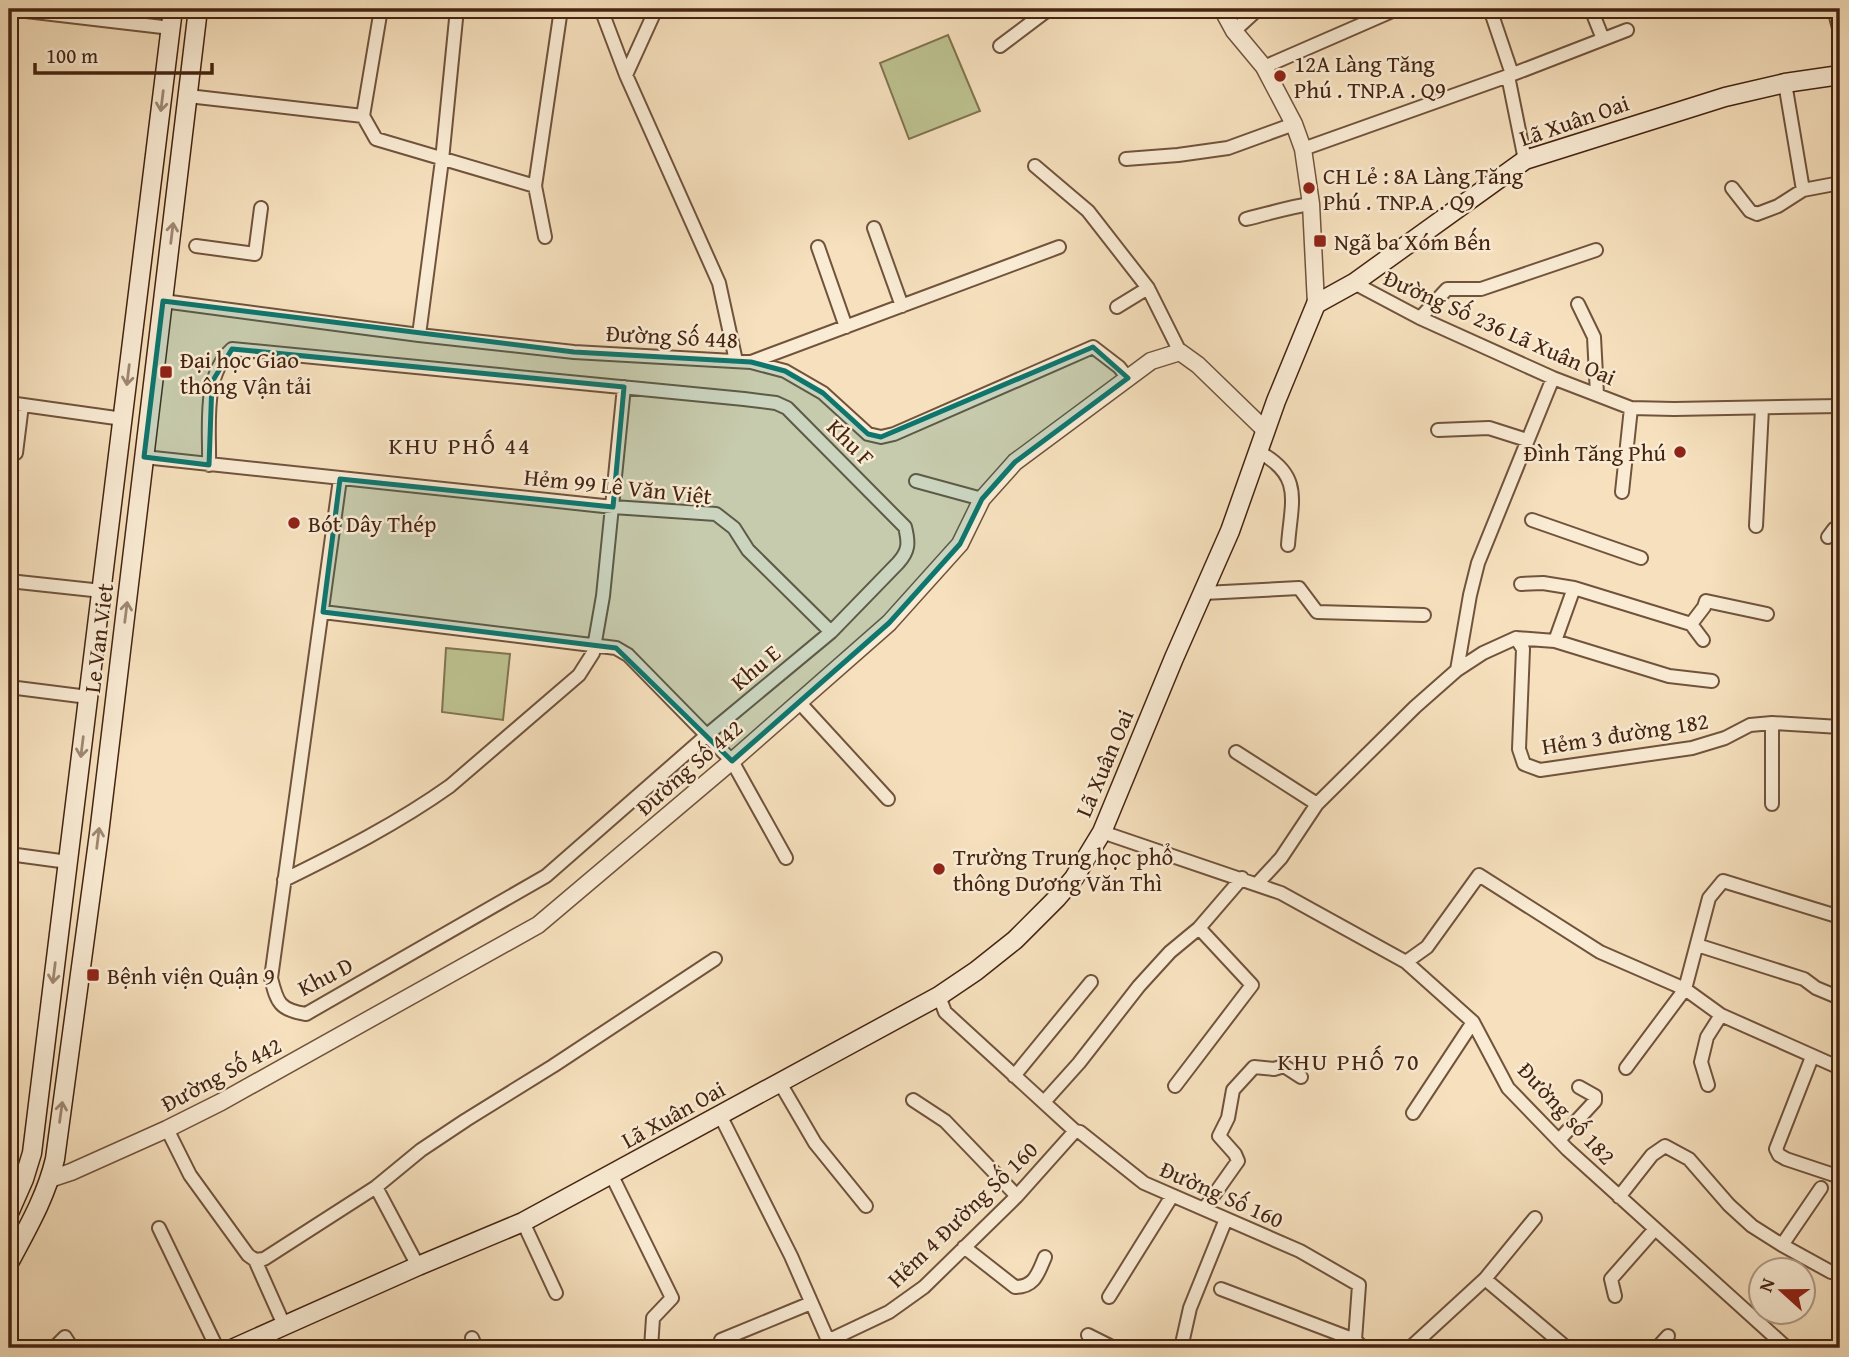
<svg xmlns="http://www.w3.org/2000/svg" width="1849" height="1357" font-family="'Gentium Book Plus',serif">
<rect width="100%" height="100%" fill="#f6e0bd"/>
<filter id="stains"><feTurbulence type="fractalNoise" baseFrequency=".00286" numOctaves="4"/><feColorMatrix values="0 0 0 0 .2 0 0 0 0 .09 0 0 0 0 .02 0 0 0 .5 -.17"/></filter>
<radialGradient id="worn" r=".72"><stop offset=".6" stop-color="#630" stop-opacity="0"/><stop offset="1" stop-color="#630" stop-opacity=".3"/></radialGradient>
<path fill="#bdc290" stroke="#817350" stroke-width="2" d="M948,35L980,111L909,139L880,63Z
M446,648L510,654L503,720L442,712Z"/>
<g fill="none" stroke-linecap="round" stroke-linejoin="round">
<g stroke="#71533c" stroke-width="16">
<path id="minor" d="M9,9L171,28
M381,9L363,116L376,139L535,186
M601,9L626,75L719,283L736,361
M1490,9L1512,74
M1591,9L1603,39
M1834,9L1840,32
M1234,31L1258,9
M1000,46L1049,9
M1264,67L1397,9
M626,75L656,9
M1508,76L1525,160
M1785,83L1803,190L1840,183
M188,96L363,116
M1303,149L1508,76L1627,30
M1126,159L1178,155L1228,148L1294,124
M1035,166L1088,211L1148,288
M1732,188L1750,211L1757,214L1778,206L1803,190
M1246,219C1268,214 1288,207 1311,204
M874,228L902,306
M545,237L535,186L561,9
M196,246L255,254L261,208
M818,247L846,327
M1354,283L1420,318L1553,378L1631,408L1674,409L1840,406
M163,301L419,335L574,352L751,362L785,371L823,393L868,434L881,437L894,434L1093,347L1119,367L1128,378
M1578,304L1594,337L1597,394
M1117,307L1148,288L1180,352
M1420,318L1447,289H1481L1596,250
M419,335L442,160L457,9
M751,362L1059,247
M9,403L123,419
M1438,430L1489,428L1527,440
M1259,452C1304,476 1291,502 1288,545
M16,453L22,405
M144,457L613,507L716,514L734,528L748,550L831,632
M209,465C210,426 202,377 232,349L744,399L776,403L787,408L905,527C909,543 909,551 898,563L831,632L707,735L546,876L306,1014C280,1010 277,1003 271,978L340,479
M916,481L982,499
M1622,492L1631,408
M1532,520L1641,558
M1756,526L1762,408
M1828,537L1834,529L1840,528
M9,581L102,591
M1521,584L1543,583L1574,588
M1204,593L1299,588L1317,612L1424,615
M323,612L616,648L628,655L732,761L786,858
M1691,624L1704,607L1706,601L1767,614
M1516,638L1555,641L1669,676L1712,681
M1555,641L1574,588L1691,624L1703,640
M1457,670L1470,595L1478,563L1553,378
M9,687L88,697
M799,702L888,799
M1236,752L1317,804
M1772,804V723
M1102,832L1281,893L1406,962L1473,1022L1508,1088L1567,1149L1787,1348
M9,854L68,862
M284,880C341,852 398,823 450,786L579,675L593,653L603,596L624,387
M1257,884L1281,858L1317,804L1415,707L1457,670L1483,653L1516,638L1523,649L1519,749L1524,764L1540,770L1692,748L1725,738L1750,725L1772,723L1840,727
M1697,945L1804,979L1816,988L1840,998
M1406,962L1427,947L1479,875L1600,952L1685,989L1709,898L1723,881L1840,917
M939,996L945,1012L1075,1131L1080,1132L1144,1183L1300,1251L1359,1285L1355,1340L1363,1348
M1812,1057L1776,1149L1779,1155L1786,1159L1840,1177
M1626,1068L1685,989L1721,1015L1840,1068
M1014,1076L1091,982
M780,1083L815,1143L866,1206
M1708,1085L1701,1062L1707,1037L1721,1015
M1175,1086L1252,985L1199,928
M913,1100L945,1121L1017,1196
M1044,1102L1079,1063L1139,986L1170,952L1199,928L1242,878
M1413,1113L1473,1022
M720,1115L791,1256L827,1338H834L889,1312L924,1287L1017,1196L1075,1131
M167,1129L190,1175L248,1255L255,1260L284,1325
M1559,1140L1595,1101V1096L1579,1087
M612,1176L672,1298L653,1318L651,1348
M376,1187L418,1266
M1619,1197L1652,1155L1665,1146L1689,1159L1729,1205L1752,1226L1782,1245L1821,1188
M1204,1209L1238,1161L1235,1154L1219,1136L1228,1118L1233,1090L1254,1067L1274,1069L1284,1066L1301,1077
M523,1222L556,1293
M159,1228L217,1348
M1782,1245L1831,1272L1840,1273
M964,1247L1015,1287C1035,1287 1038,1273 1045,1257
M255,1260L264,1259L376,1187L421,1150L466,1120L553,1066L715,959
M1485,1279L1567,1348
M1221,1289L1355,1340
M1615,1296L1611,1279L1655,1229
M1109,1297L1172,1196
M1088,1335L1114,1348
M472,1338L476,1348
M721,1340L811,1303
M54,1348L65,1337L72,1348
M1181,1348L1190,1308L1226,1219
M1410,1348L1485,1279L1535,1218
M1657,1348L1668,1336"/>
</g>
<g stroke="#71533c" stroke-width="19">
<path id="tertiary" d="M1222,9L1234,31L1264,67L1294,124L1303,149L1311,204L1316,304
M9,1177L24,1179
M50,1179L71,1172L167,1129L221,1102L538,925L732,761L889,623L960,544L982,499L1015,462L1151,361L1180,352L1198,365L1266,431"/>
</g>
<g stroke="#452411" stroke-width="21">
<path id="secondary" d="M9,1213L24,1179L32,1153L173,9
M9,1263C27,1229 46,1197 55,1159L99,834L198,9
M234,1348L418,1266L523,1222L939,996L976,971L1015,940L1057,898L1074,878L1102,832L1174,658L1230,531L1276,401L1316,304L1354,283L1525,160L1725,97L1785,83L1840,75"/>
</g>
<use href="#minor" stroke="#f9ebd4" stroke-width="12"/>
<use href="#tertiary" stroke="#f9ebd4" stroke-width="16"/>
<use href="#secondary" stroke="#f9ebd4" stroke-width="18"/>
</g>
<defs><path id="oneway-shaft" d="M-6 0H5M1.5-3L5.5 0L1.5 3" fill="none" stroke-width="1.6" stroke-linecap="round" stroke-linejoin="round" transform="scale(1.75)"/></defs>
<g stroke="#9f8872">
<use href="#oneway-shaft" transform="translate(162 101) rotate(97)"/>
<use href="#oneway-shaft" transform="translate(172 233) rotate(-83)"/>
<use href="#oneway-shaft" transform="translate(128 375) rotate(97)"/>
<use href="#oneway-shaft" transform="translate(126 612) rotate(-83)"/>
<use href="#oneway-shaft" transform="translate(82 747) rotate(97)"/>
<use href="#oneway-shaft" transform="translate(98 838) rotate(-83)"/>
<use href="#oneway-shaft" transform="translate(54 973) rotate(97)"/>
<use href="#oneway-shaft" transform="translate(61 1112) rotate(-82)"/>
</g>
<path fill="#0f766e" fill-opacity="0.2" stroke="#0f766e" stroke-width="5" stroke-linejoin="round" d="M163,301L574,352L751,362L785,371L823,393L868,434L881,437L1093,347L1128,378L1015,462L982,499L960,544L889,623L732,761L616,648L323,612L340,479L613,507L624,387L232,349L212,382L209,465L144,457Z"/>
<g fill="#8f2418" stroke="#f9ebd4" stroke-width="2.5">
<circle cx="1280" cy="76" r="7"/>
<circle cx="1309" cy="188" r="7"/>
<rect x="1313" y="234" width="14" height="14" rx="3.5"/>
<rect x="159" y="365" width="14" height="14" rx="3.5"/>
<circle cx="1680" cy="452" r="7"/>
<circle cx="294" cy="523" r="7"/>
<circle cx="939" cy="869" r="7"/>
<rect x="86" y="968" width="14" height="14" rx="3.5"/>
</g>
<g text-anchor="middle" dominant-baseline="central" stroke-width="5" stroke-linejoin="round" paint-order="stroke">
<g font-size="23" fill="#452411" stroke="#f9ebd4" text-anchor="start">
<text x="1294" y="63">12A Làng Tăng<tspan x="1294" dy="26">Phú . TNP.A . Q9</tspan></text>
<text x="1323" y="175">CH Lẻ : 8A Làng Tăng<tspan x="1323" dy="26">Phú . TNP.A . Q9</tspan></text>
<text x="1334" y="241">Ngã ba Xóm Bến</text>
<text x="180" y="359">Đại học Giao<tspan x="180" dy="26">thông Vận tải</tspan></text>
<text x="1666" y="452" text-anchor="end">Đình Tăng Phú</text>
<text x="308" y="523">Bót Dây Thép</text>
<text x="953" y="856">Trường Trung học phổ<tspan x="953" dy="26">thông Dương Văn Thì</tspan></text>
<text x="107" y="975">Bệnh viện Quận 9</text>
</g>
<g font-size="23" fill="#452411" stroke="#f9ebd4">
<text transform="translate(1574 120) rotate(-19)">Lã Xuân Oai</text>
<text transform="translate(1500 327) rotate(24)">Đường Số 236 Lã Xuân Oai</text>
<text transform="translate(672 336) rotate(3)">Đường Số 448</text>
<text transform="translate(851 442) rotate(45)">Khu F</text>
<text transform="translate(618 486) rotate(6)">Hẻm 99 Lê Văn Việt</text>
<text transform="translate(98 638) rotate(-83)">Le Van Viet</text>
<text transform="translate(755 667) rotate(-40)">Khu E</text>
<text transform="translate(1625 733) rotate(-9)">Hẻm 3 đường 182</text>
<text transform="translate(1104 763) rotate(-67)">Lã Xuân Oai</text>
<text transform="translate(689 767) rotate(-41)">Đường Số 442</text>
<text transform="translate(325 976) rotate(-27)">Khu D</text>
<text transform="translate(221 1074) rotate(-28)">Đường Số 442</text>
<text transform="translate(1567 1113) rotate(47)">Đường số 182</text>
<text transform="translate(673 1114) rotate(-29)">Lã Xuân Oai</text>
<text transform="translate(1222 1194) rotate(24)">Đường Số 160</text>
<text transform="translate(962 1214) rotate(-44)">Hẻm 4 Đường Số 160</text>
</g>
<g font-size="24" letter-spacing="2" fill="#452411" stroke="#f9ebd4">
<text x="460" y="445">KHU PHỐ 44</text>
<text x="1349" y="1061">KHU PHỐ 70</text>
</g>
</g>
<rect width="1849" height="1357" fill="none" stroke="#f6e0bd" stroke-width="35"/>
<rect x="10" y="10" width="1828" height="1336" fill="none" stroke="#452411" stroke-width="3.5"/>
<rect x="18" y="18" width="1814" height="1322" fill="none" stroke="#452411" stroke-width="2"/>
<g transform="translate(1782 1291) rotate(291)"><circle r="33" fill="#f9ebd4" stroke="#b19b86" stroke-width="2"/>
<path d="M0-5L12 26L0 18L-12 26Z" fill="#8f2418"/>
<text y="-10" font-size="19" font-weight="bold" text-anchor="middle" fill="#452411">N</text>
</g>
<path d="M35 63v10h177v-10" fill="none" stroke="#452411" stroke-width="3.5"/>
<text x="46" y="63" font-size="21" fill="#452411" stroke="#f9ebd4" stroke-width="5" paint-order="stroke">100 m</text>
<rect width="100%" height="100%" filter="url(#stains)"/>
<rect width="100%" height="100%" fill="url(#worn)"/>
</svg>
